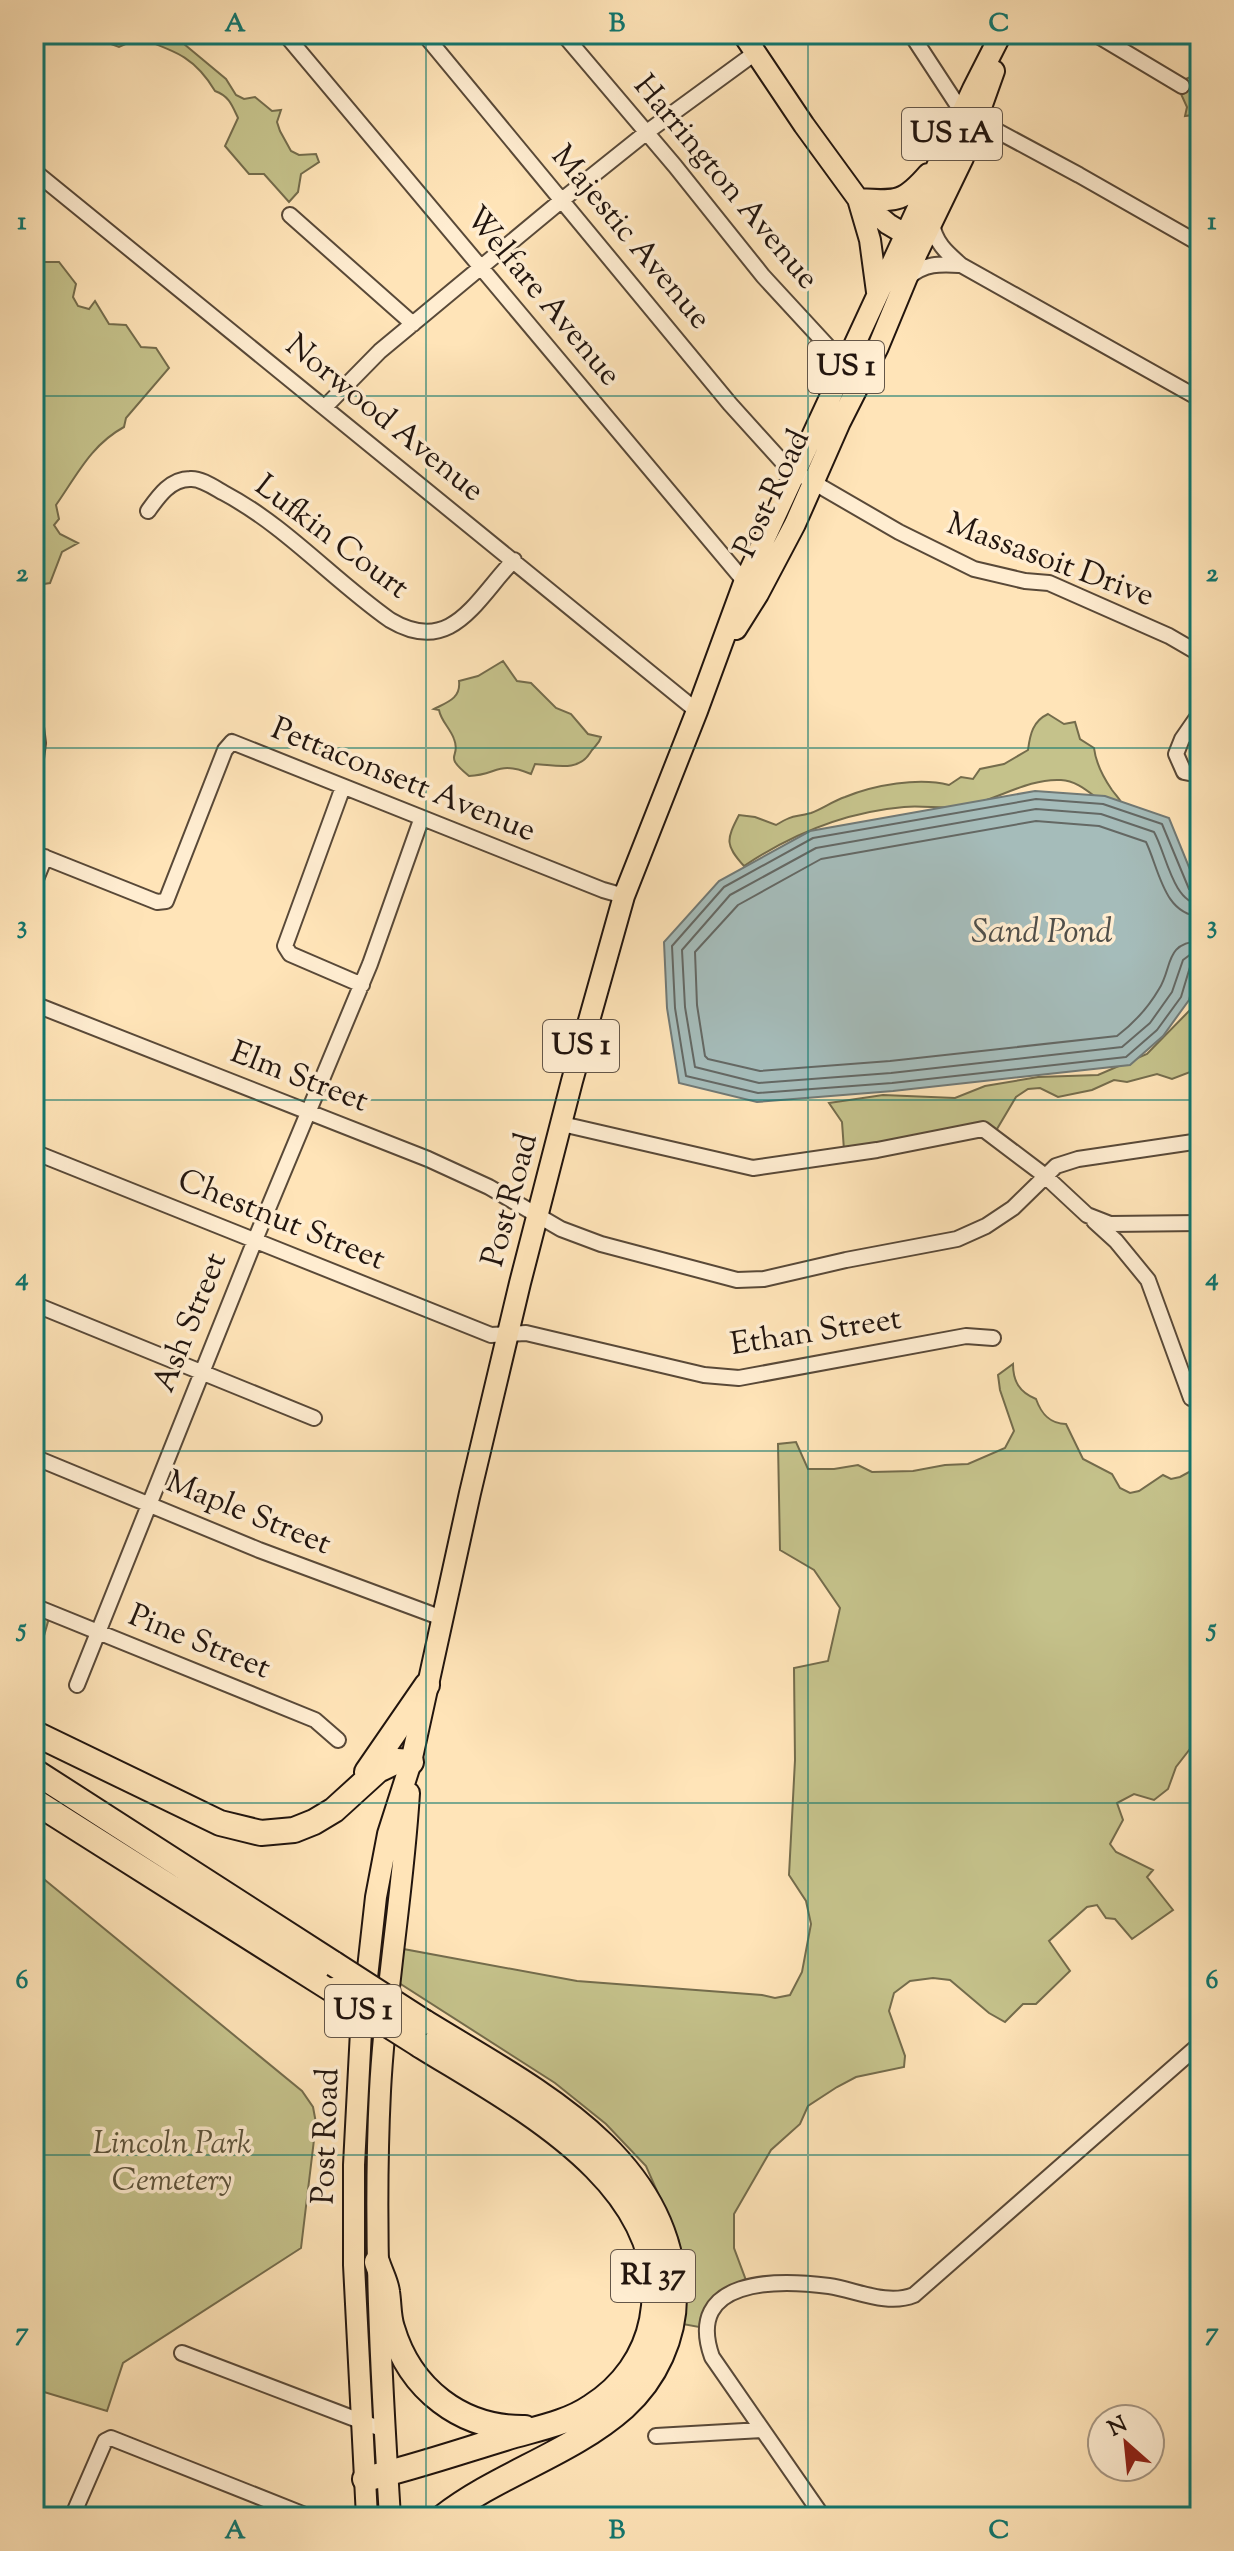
<svg xmlns="http://www.w3.org/2000/svg" width="1234" height="2551" font-family="'Sorts Mill Goudy',serif">
<rect width="100%" height="100%" fill="#ffe4b8"/>
<filter id="stains"><feTurbulence type="fractalNoise" baseFrequency=".0025" numOctaves="4"/><feColorMatrix values="0 0 0 0 .2 0 0 0 0 .09 0 0 0 0 .02 0 0 0 .5 -.17"/></filter>
<radialGradient id="worn" r=".72"><stop offset=".6" stop-color="#630" stop-opacity="0"/><stop offset="1" stop-color="#630" stop-opacity=".3"/></radialGradient>
<path fill="#c5c28b" stroke="#746c4c" stroke-width="2" d="M69,34H172L226,79L236,95L244,99L255,97L272,111L281,110L277,122L280,131L291,151L299,155L316,154L319,162L301,174L298,192L289,202L264,174H249L225,146L238,118C232,105 229,96 215,91C195,57 175,51 139,38L119,47L100,40L75,43Z
M1200,73V114L1185,116L1187,107L1176,83Z
M34,255L43,262H59L76,284L73,297L78,306L89,309L95,301L109,324L126,325L141,347L156,348L169,368L126,418L124,427C91,445 77,475 56,505L59,519L54,525L60,534L78,543L62,552L50,583L37,585L35,607L39,625L34,644Z
M503,661L517,681L531,683L556,708L571,714L588,734L601,737C599,745 594,746 590,753C578,772 556,765 535,764L531,774C497,760 498,775 469,776C441,753 462,759 454,739C450,728 441,721 439,710L434,709C448,702 461,698 459,681L478,676Z
M1048,714L1064,724L1075,722L1080,739L1094,748C1096,764 1103,777 1112,790C1118,798 1123,802 1126,812C1102,810 1086,781 1061,780C1028,778 997,800 966,806C946,810 924,805 904,807C846,812 792,834 744,866C725,845 726,840 739,815L755,817L776,825C794,814 793,818 811,813C822,809 833,801 845,797C874,785 919,777 949,785L961,777L973,779L980,769L1004,764L1028,750C1030,734 1033,721 1048,714Z
M1200,974V1073L1190,1072L1172,1079L1157,1074L1127,1082L1114,1080L1092,1090L1058,1097L1040,1088L1028,1089L1016,1097L994,1134L844,1150L842,1122L829,1103L883,1095L955,1098L985,1086L1038,1077L1098,1075L1147,1054L1191,1009Z
M1013,1364C1013,1381 1019,1392 1036,1399C1041,1413 1049,1424 1066,1424L1083,1459L1112,1474L1120,1488L1130,1493L1139,1491L1163,1475L1171,1479L1180,1477L1200,1466V1736L1176,1767L1168,1789L1154,1800L1134,1794L1117,1803L1123,1820L1110,1844L1116,1852L1153,1870L1147,1877L1173,1910L1132,1939L1115,1919L1106,1918L1097,1905L1087,1907L1049,1941L1070,1971L1036,2004H1023L1005,2022L989,2013L950,1980L933,1978L910,1981L894,1993L889,2011L905,2056L904,2067L856,2077L837,2087L808,2106L800,2124L771,2150L734,2214V2248L750,2291L723,2300L712,2317L699,2327L677,2323L682,2286L679,2241L646,2166L606,2124L555,2083L396,1981L398,1948L577,1981L762,1995L775,1998L790,1995L802,1972L811,1924L806,1901L789,1875L795,1760L794,1668L828,1661L840,1608L814,1570L780,1550L778,1444L796,1442L808,1469H834L858,1465L872,1472L913,1471L945,1465L968,1464L1005,1448L1014,1431L1000,1390L998,1375Z
M34,1612L49,1618L34,1671Z
M34,1871L302,2091L313,2107L316,2123L301,2248L123,2363L107,2411L34,2389Z"/>
<path fill="#a5bcba" stroke="#717975" stroke-width="2" d="M1035,791L1105,796L1169,818L1200,894V958L1189,1000L1163,1036L1130,1065L893,1091L757,1102L679,1083L667,1008L664,942L719,881L810,831Z"/>
<g fill="none" stroke-linecap="round" stroke-linejoin="round">
<path stroke="#646864" stroke-width="2" d="M1200,894H1194L1189,889L1162,824L1103,804L1036,799L813,838L724,887L672,946L675,1008L686,1076L758,1093L892,1083L1126,1057L1157,1030L1181,997L1190,967L1200,963
M1200,904C1173,903 1166,853 1154,832L1101,814L1036,809L816,848L730,895L682,950L685,1007L695,1067L759,1083L891,1073L1122,1047L1150,1023L1172,992L1183,960L1191,954L1200,953
M1200,916C1164,915 1159,869 1146,842L1099,826L1036,821L821,859L738,905L695,952L697,1005L705,1056L708,1059L760,1071L890,1061L1117,1036C1134,1023 1148,1008 1159,989C1173,967 1164,943 1200,941"/>
<g stroke="#594938" stroke-width="18">
<path id="minor" d="M285,34L750,588
M424,34L730,404L787,467L899,532L974,569L1025,581L1049,583L1169,636L1200,654
M563,34L675,166L763,276L846,366
M911,34L962,112L1079,175L1200,244
M1095,34L1182,86
M34,171L697,711
M290,215L413,324
M932,222C934,242 947,253 961,265L1200,399
M909,277C925,263 940,264 960,265
M325,407L380,351L562,200L647,132L755,53
M148,511C158,497 170,479 190,479C201,478 215,488 224,493C286,526 332,579 390,620C452,657 476,599 514,560
M34,711L38,743L34,774
M1200,713L1182,739L1176,754L1184,772L1194,774L1200,771
M343,787L285,946L290,954L362,985
M34,853L157,902L166,901L225,750L232,742L603,890L624,896
M34,884L45,857
M34,1004L428,1159L489,1187L561,1229L601,1244L737,1280L764,1279L846,1260L957,1239L986,1226L1013,1208L1056,1166L1078,1159L1200,1141
M562,1124L753,1168L877,1150L983,1129L1044,1175L1087,1215L1110,1224L1200,1223
M34,1152L491,1335L526,1333L704,1375L739,1378L966,1336L993,1338
M1094,1221L1116,1241L1148,1280L1191,1398
M34,1304L314,1418
M34,1457L259,1550L442,1618
M34,1606L315,1720L338,1740
M77,1685L255,1240L370,964L421,820
M182,2353L384,2430
M656,2436L762,2430
M72,2517L105,2441L111,2438L310,2517
M823,2517L712,2357C684,2278 777,2279 829,2286C856,2290 887,2306 914,2295L1200,2044"/>
</g>
<g stroke="#22150e" stroke-width="24">
<path id="primary" d="M743,34L804,125L858,199L888,224L915,240
M858,199L870,240L877,292
M858,199C895,201 902,204 928,174
M736,629L758,594L795,524L840,422L878,347L917,253L963,158L994,71
M367,2517L354,2265V2165L361,2031L376,1897L388,1834L411,1762L470,1493L520,1283L572,1081L624,896L697,711L744,583L973,89L1001,34
M390,2517C381,2375 373,2233 380,2091C385,1991 403,1893 409,1793"/>
</g>
<g stroke="#22150e" stroke-width="28">
<path id="motorway" d="M34,1733L220,1823L261,1833L294,1830L314,1822L334,1810L378,1770L397,1761L411,1762
M34,1771L334,1964
M367,1772L427,1685
M34,1801L333,1990
M424,2022C527,2086 671,2154 674,2294C675,2337 655,2379 624,2407C571,2454 498,2474 443,2517
M377,2262C380,2272 386,2282 387,2292C389,2304 388,2316 392,2328C410,2389 461,2429 525,2428
M365,2479C412,2468 459,2452 505,2438C534,2429 566,2424 591,2407C623,2387 645,2356 652,2320C678,2185 513,2103 420,2045"/>
</g>
<use href="#minor" stroke="#ffedd1" stroke-width="14"/>
<use href="#primary" stroke="#ffe4b8" stroke-width="20"/>
<use href="#motorway" stroke="#ffe4b8" stroke-width="24"/>
<g stroke="#22150e" stroke-width="28" stroke-linecap="butt">
<path id="motorway-bridge" d="M334,1964L424,2022
M333,1990L420,2045"/>
</g>
<use href="#motorway-bridge" stroke="#ffe4b8" stroke-width="24"/>
</g>
<path fill="none" stroke="#0f766e" stroke-width="2" stroke-opacity="0.55" d="M426,34V2517M808,34V2517M34,396H1200M34,748H1200M34,1100H1200M34,1451H1200M34,1803H1200M34,2155H1200"/>
<g text-anchor="middle" dominant-baseline="central" stroke-width="7" stroke-linejoin="round" paint-order="stroke">
<g fill="#ffedd1" stroke="#645648" stroke-width="2">
<rect x="902" y="108" width="100" height="52" rx="6"/>
<rect x="808" y="341" width="76" height="52" rx="6"/>
<rect x="543" y="1020" width="76" height="52" rx="6"/>
<rect x="325" y="1985" width="76" height="52" rx="6"/>
<rect x="611" y="2250" width="84" height="52" rx="6"/>
</g>
<g font-size="30" font-weight="bold" fill="#22150e">
<text x="952" y="134">US 1A</text>
<text x="846" y="367">US 1</text>
<text x="581" y="1046">US 1</text>
<text x="363" y="2011">US 1</text>
<text x="653" y="2276">RI 37</text>
</g>
<g font-size="32" fill="#22150e" stroke="#ffedd1">
<text transform="translate(725 183) rotate(50)">Harrington Avenue</text>
<text transform="translate(630 238) rotate(50)">Majestic Avenue</text>
<text transform="translate(542 297) rotate(50)">Welfare Avenue</text>
<text transform="translate(384 419) rotate(39)">Norwood Avenue</text>
<text transform="translate(773 494) rotate(-65)">Post Road</text>
<text transform="translate(331 538) rotate(37)">Lufkin Court</text>
<text transform="translate(1050 561) rotate(20)">Massasoit Drive</text>
<text transform="translate(403 781) rotate(22)">Pettaconsett Avenue</text>
<text transform="translate(299 1078) rotate(21)">Elm Street</text>
<text transform="translate(511 1200) rotate(-75)">Post Road</text>
<text transform="translate(281 1221) rotate(22)">Chestnut Street</text>
<text transform="translate(191 1323) rotate(-68)">Ash Street</text>
<text transform="translate(816 1333) rotate(-9)">Ethan Street</text>
<text transform="translate(248 1514) rotate(22)">Maple Street</text>
<text transform="translate(199 1643) rotate(22)">Pine Street</text>
<text transform="translate(327 2136) rotate(-88)">Post Road</text>
</g>
<g font-size="32" font-style="italic" fill="#5b523a" stroke="#ffedd1">
<text x="172" y="2145">Lincoln Park<tspan x="172" dy="37">Cemetery</tspan></text>
</g>
<g font-size="34" font-style="italic" fill="#504f4a" stroke="#ffedd1">
<text x="1042" y="933">Sand Pond</text>
</g>
</g>
<rect width="1234" height="2551" fill="none" stroke="#ffe4b8" stroke-width="88"/>
<g transform="translate(1126 2443) rotate(333)"><circle r="38" fill="#ffedd1" stroke="#a79783" stroke-width="2"/>
<path d="M0-6L14 30L0 20L-14 30Z" fill="#8f2418"/>
<text y="-12" font-size="22" font-weight="bold" text-anchor="middle" fill="#22150e">N</text>
</g>
<rect x="44" y="44" width="1146" height="2463" fill="none" stroke="#0f766e" stroke-width="3"/>
<g font-size="26" text-anchor="middle" font-weight="bold" fill="#0f766e">
<text x="235" y="31">A</text>
<text x="617" y="31">B</text>
<text x="999" y="31">C</text>
<text x="22" y="229">1</text>
<text x="1212" y="229">1</text>
<text x="22" y="581">2</text>
<text x="1212" y="581">2</text>
<text x="22" y="933">3</text>
<text x="1212" y="933">3</text>
<text x="22" y="1285">4</text>
<text x="1212" y="1285">4</text>
<text x="22" y="1636">5</text>
<text x="1212" y="1636">5</text>
<text x="22" y="1988">6</text>
<text x="1212" y="1988">6</text>
<text x="22" y="2340">7</text>
<text x="1212" y="2340">7</text>
<text x="235" y="2538">A</text>
<text x="617" y="2538">B</text>
<text x="999" y="2538">C</text>
</g>
<rect width="100%" height="100%" filter="url(#stains)"/>
<rect width="100%" height="100%" fill="url(#worn)"/>
</svg>
